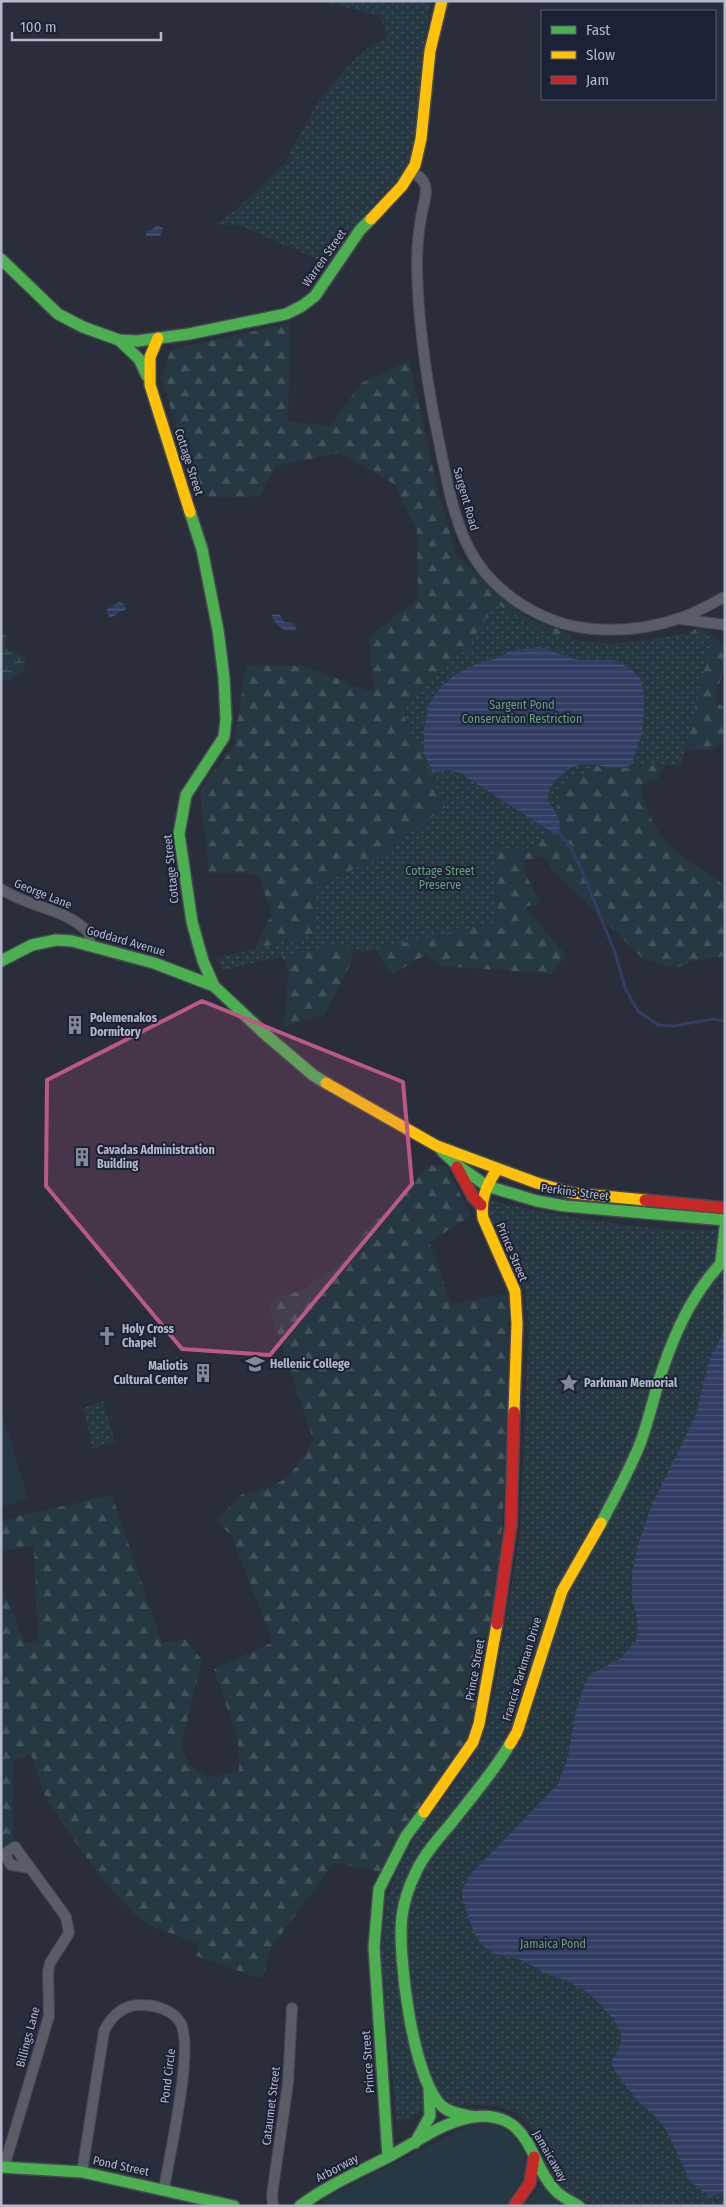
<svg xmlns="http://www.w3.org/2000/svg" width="726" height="2207" font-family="'Fira Sans Condensed',sans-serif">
<defs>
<pattern id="forest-firs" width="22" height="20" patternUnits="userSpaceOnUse" patternTransform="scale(1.25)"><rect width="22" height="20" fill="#263841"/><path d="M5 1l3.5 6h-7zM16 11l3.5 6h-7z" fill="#43535b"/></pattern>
<pattern id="wetland-marsh" width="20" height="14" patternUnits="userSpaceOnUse" patternTransform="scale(1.25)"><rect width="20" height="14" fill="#263841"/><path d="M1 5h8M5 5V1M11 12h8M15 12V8" fill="none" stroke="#43535b"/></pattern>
<pattern id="park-dots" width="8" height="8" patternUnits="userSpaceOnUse" patternTransform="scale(1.25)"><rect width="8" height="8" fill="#263841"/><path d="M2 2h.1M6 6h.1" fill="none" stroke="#43535b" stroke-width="1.8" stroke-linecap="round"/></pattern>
<pattern id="water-rules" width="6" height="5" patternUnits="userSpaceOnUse" patternTransform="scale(1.25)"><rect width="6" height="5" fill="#333d63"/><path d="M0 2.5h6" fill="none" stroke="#4e5778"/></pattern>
</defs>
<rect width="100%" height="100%" fill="#2a2e3a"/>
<path fill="#263841" d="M1,1408L28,1499L1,1507Z
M493,2122L514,2136L525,2156L526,2176L505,2206H321L326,2198L465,2127Z
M540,2185L562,2206H526Z"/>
<path fill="url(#forest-firs)" d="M290,323L288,421L331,426L361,383L409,360L439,496L456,553L495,593L530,619L572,634L567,657L540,647L510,651L495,659L482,661L448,680L432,698L426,713L423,747L433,772L450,770L462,774L556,835L561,826L558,816L547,799C549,783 564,769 579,764L624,768L631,765L641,737L644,693L659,657L699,626L725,645V667L716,692V701L725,708V743L709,750L675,749L657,779L642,785C641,795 644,802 648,811C663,851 694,862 725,886V956L699,960L675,968L643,959L551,868L548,861L540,857L524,861L523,870L541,903L525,907L566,955L551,974L441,966L426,955L391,975L376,949L407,934L431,885L404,883L361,926L350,965L325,1014L284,1027L288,972L282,956L255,947L272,914L258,875L209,873L200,790L234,746L246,665L306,666L374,693L369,636L418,599L417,531L394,484L339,453L276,466L260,496L224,498L198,495L162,380L170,350Z
M427,1165L446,1166L471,1216L429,1242L451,1304L508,1293C508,1415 508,1537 485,1657C479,1687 475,1717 464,1746L381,1872L334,1863L271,1948L262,1979L196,1956L198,1944L151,1926L136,1916L99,1876L46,1799L31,1755L13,1760V1851L1,1847V1585L25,1643L38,1641L34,1546L1,1551V1520L112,1495L162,1643L185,1639L202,1660L181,1745L189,1765L211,1777L239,1771L238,1740L214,1669L273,1642L231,1535L216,1521L243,1493C283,1489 295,1473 313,1439L268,1305L280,1297L302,1290L338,1266L369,1227L405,1195Z"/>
<path fill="url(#wetland-marsh)" d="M1,632L6,635L5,647L8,650L22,655C33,669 16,680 1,681Z"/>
<path fill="url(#park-dots)" d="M320,1H432L429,9L418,138L411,160L401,176L370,208L328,264L244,227L215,224L237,209L285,163L321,97L356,58L372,45L388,38L380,16Z
M496,602C534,634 584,648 633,642C660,638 686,631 713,635L681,765L595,766L560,788L555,825C532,846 525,858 493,844L496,922L364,952L341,943L223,970L217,958L317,934L314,889L384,854L445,807L402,712L436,674L468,648Z
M490,1198L497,1202C559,1216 623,1227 686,1230C699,1230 712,1228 725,1229V2206H598L577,2197L563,2190L547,2165L541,2144L529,2124L515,2113L498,2106L473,2105L458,2108L447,2105L421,2112L397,2123L381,1958L384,1917L387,1898L398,1868L419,1831L456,1781L485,1732L495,1689L520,1532L529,1326L525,1293L488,1216Z
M103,1401L115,1441L93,1449L83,1408Z"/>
<path fill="url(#water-rules)" d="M157,225L163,228L160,236H146V231L153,229Z
M119,602L123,603L126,609L110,618L106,610Z
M279,614L284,622L294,623L297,630C284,632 275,627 272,615Z
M540,647L577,660H614L631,669L640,678L644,693V711L641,737L631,765C604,776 589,750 560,776C553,783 548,789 547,799L558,816L561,826L556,835L462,774L450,770L433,772L424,754V730L429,705L432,698L443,685L453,676L482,661L495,659L510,651Z
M725,1329V2197L718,2194L710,2197L689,2180L667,2131L657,2118L637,2100L614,2070L611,2062C615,2055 620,2049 621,2041C623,2032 616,2023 611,2017C588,1989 579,1985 545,1973C538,1970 532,1965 525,1962C512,1955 498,1958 486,1948C471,1936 468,1913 462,1896V1890L470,1875L558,1784L568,1757L575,1714L585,1683L591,1674L620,1659L636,1641L638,1631L636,1613L632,1601V1571L639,1542L651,1507L695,1417L709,1361Z"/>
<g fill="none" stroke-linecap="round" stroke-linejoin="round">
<path stroke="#333d63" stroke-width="3" d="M558,832L570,846L582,871L614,950L626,990L638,1011L658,1025L673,1026L713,1019L725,1021"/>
<g stroke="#464953" stroke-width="12">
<path id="street" d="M412,172C417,175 423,178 425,185C428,195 422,208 421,218C418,234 417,251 417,267C418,324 426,377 437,432C454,513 459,577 543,616C584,635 638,633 680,618C696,613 710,604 725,597
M681,619L725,625
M1,889C29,908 66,908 89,933L90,944
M4,2167L49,2016L48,1972L50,1963L69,1933L66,1917L15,1847L7,1852L6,1857L11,1865L30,1868
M82,2172L104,2031C112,2015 124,2004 142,2005C155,2005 173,2010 180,2022C195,2045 169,2157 164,2189
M273,2206L272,2195L288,2083L292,2008"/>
</g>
<g stroke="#464953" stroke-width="14">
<path id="fast" d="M1,259L58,314L83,327L119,340L137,341L189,334L286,314L302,306L315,296L360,230L371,219
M119,340L139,359L147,376
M190,512L202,549L218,630L224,678L226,719L224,737L186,795L179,834L192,922L203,961L214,986L265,1034L313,1075L326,1083
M1,961L32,945L56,940L72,941L154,963L214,986
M442,1151L457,1165L487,1186L537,1201L565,1206L725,1220
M721,1261L725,1227
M601,1523C615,1497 629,1471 640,1444C649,1420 654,1395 662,1371C676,1329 694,1291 725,1259
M474,2117C464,2114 450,2114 442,2106C413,2081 397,1954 402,1916C404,1901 409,1886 416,1872C424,1855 436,1841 449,1826C470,1799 493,1773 510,1744
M415,2143L430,2116L429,2089
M388,2157L374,1947L379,1889L406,1836L424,1812
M1,2167L82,2172L234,2206
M300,2206C328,2185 359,2172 390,2156C417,2142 442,2122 473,2117C487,2115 505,2117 516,2128C534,2145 537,2171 554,2189C561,2197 570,2201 579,2206"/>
</g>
<g stroke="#464953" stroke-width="14">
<path id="slow" d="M371,219L402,186L415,165L421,139L430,51L442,1
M158,338L150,357V385L190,512
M326,1083L437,1146L537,1183L572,1193L645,1200
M497,1169C487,1185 480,1199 483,1218L515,1291L517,1324L514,1412
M510,1744L517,1732L562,1591L601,1523
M424,1812L473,1742L479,1724L497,1624"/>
</g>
<g stroke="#464953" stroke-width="14">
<path id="jam" d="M457,1167L473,1197L481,1205
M645,1200L725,1208
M497,1624L511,1525L514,1412
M514,2206L530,2183L534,2157"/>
</g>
<use href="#street" stroke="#5a5d68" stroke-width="10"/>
<use href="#fast" stroke="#4caf50" stroke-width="11"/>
<use href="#slow" stroke="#ffc107" stroke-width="11"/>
<use href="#jam" stroke="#c62828" stroke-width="11"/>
</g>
<path fill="#bc5888" fill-opacity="0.2" stroke="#bc5888" stroke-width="4" stroke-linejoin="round" d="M202,1001L403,1082L412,1184L270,1355L182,1349L46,1186L47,1080Z"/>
<defs>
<g id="building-bare" transform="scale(1.5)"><path d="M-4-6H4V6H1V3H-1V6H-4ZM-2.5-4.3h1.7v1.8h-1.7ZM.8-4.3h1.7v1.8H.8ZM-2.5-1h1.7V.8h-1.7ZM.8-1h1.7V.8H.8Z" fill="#848898" stroke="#1c2236" stroke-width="2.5" paint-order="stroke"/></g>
<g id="church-bare" transform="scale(1.5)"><path d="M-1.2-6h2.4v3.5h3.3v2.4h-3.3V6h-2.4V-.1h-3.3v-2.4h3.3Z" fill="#848898" stroke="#1c2236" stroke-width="2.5" paint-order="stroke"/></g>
<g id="university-bare" transform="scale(1.5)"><path d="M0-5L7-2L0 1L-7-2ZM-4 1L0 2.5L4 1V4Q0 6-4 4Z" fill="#848898" stroke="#1c2236" stroke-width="2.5" paint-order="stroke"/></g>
<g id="sight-bare" transform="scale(1.5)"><path d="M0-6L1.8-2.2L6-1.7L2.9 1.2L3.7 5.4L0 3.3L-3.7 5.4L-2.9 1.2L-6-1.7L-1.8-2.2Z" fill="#848898" stroke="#1c2236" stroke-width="2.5" paint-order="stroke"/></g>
</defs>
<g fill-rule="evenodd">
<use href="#building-bare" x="75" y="1025"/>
<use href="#building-bare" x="82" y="1157"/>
<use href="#church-bare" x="107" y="1336"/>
<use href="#university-bare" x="255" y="1364"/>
<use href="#building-bare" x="203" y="1373"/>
<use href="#sight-bare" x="569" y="1383"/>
</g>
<g text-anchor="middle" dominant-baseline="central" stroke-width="4" stroke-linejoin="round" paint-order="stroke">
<g font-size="12" fill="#b4b8cb" stroke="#1c2236">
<text transform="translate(324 258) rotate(-55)">Warren Street</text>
<text transform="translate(189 462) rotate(72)">Cottage Street</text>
<text transform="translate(466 499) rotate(74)">Sargent Road</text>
<text transform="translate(171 869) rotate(-96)">Cottage Street</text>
<text transform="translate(43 894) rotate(22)">George Lane</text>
<text transform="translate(126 941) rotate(16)">Goddard Avenue</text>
<text transform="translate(575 1192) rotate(7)">Perkins Street</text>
<text transform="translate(512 1252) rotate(67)">Prince Street</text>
<text transform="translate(522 1669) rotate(-73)">Francis Parkman Drive</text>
<text transform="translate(475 1670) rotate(-80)">Prince Street</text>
<text transform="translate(28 2037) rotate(-75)">Billings Lane</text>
<text transform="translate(368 2062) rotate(-94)">Prince Street</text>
<text transform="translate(168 2076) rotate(-83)">Pond Circle</text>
<text transform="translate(271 2106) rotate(-83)">Cataumet Street</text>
<text transform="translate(550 2156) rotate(60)">Jamaicaway</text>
<text transform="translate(121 2166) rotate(12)">Pond Street</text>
<text transform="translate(337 2168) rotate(-28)">Arborway</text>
</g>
<g font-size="12" fill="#699e80" stroke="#1c2236">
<text x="522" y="705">Sargent Pond<tspan x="522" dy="14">Conservation Restriction</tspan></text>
<text x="440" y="871">Cottage Street<tspan x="440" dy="14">Preserve</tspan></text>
<text x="553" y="1944">Jamaica Pond</text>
</g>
<g font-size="12" font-weight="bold" fill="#b4b8cb" stroke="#1c2236" text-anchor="start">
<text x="90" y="1018">Polemenakos<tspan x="90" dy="14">Dormitory</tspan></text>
<text x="97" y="1150">Cavadas Administration<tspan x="97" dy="14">Building</tspan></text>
<text x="122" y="1329">Holy Cross<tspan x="122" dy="14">Chapel</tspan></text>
<text x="270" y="1364">Hellenic College</text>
<text x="188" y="1366" text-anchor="end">Maliotis<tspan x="188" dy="14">Cultural Center</tspan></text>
<text x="584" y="1383">Parkman Memorial</text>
</g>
</g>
<rect width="726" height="2207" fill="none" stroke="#b4b8cb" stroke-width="5"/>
<rect x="541" y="10" width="175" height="90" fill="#1c2236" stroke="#595e72"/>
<rect x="551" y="26" width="25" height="8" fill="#4caf50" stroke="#595e72"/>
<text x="586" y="35" font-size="15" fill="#b4b8cb">Fast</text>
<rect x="551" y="51" width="25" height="8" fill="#ffc107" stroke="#595e72"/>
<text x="586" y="60" font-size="15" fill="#b4b8cb">Slow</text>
<rect x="551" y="76" width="25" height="8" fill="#c62828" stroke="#595e72"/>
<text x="586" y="85" font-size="15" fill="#b4b8cb">Jam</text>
<path d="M12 32v8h149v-8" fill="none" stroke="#b4b8cb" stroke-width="2.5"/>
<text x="20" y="32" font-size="15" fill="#b4b8cb" stroke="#1c2236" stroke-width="4" paint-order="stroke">100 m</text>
</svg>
